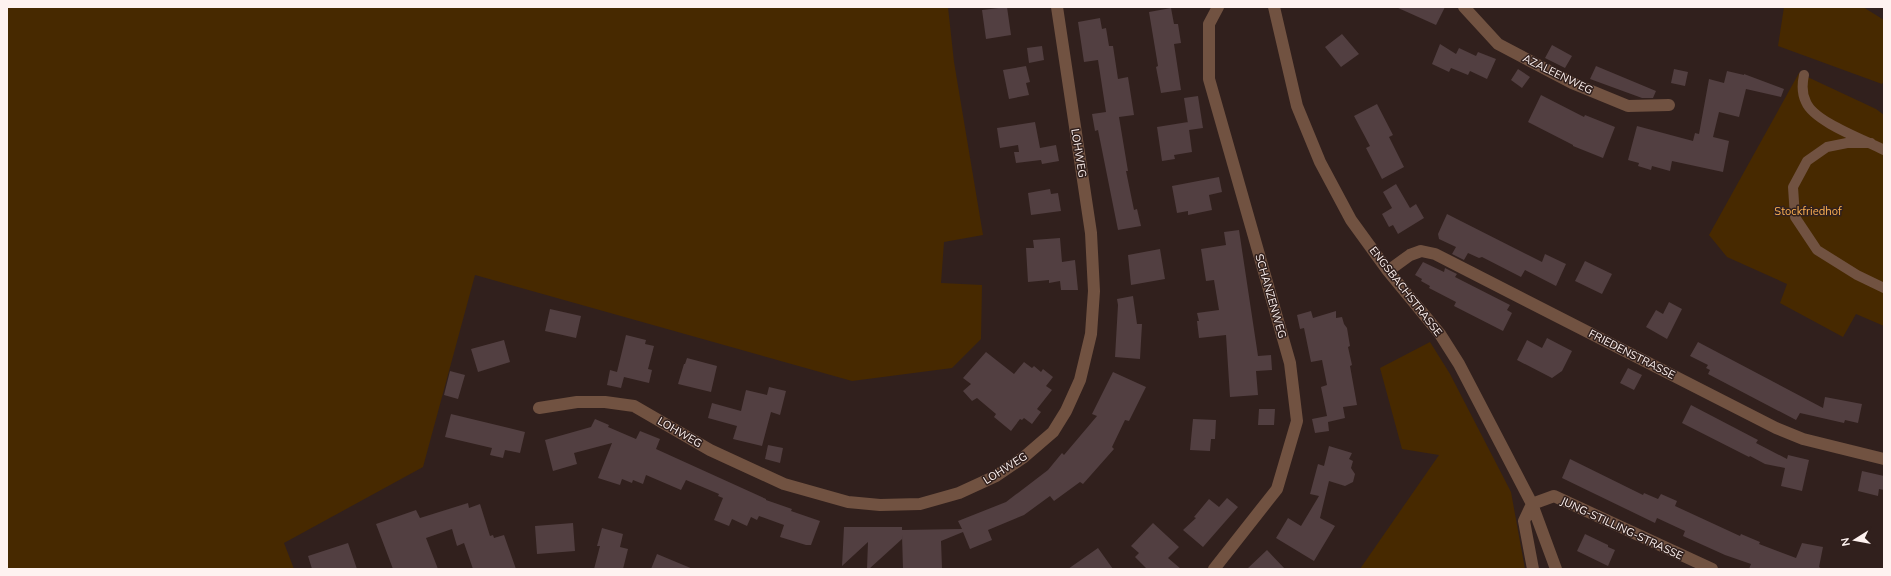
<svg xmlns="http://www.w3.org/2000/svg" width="1891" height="576" font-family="Mulish,sans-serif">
<rect width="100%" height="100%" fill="#31201d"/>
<path fill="#472900" d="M7,7H948L954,62L983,235L944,242L941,283L982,285L981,339L952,368L852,381L475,275L423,467L284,543L294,569H7Z
M1784,7H1863L1884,20V81L1882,84L1778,46Z
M1799,73L1876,109L1884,115V326L1856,314L1843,337L1780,303L1787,284L1727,257L1709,235Z
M1430,342L1450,374L1511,492L1525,569H1360L1439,455L1402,449L1380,368Z"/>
<path fill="#523f41" d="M1007,7L1011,35L986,39L982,10Z
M1396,7H1445L1436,25Z
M1171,8L1174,24H1178L1181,43L1174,44L1181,90L1161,93L1156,67L1158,66L1149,12Z
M1100,18L1102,29L1106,28L1109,46H1113L1118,79L1128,77L1134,115L1119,117L1128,171H1126L1134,210L1137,209L1141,226L1118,230L1098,130L1095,131L1092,114L1106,112L1098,60L1084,62L1078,22Z
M1342,34L1359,54L1341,67L1325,47Z
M1440,44L1456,54L1459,48L1476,56L1478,52L1496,59L1487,79L1470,71L1468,75L1451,68L1449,72L1432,64Z
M1552,45L1572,56L1565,68L1545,58Z
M1042,46L1044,60L1029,63L1027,48Z
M1026,66L1030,82L1026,83L1029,95L1009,99L1003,70Z
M1596,66L1656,91L1653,98H1642L1590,79Z
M1518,69L1530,77L1522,88L1511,80Z
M1674,69L1688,72L1685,86L1671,83Z
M1727,71L1744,75V74L1784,89L1781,97L1746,89L1739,117L1719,112L1713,137L1729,141L1723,172L1672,161L1670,171L1652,166L1651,170L1638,166L1639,163L1628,160L1637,126L1693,141L1695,133L1699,134L1709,79L1724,83Z
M1541,95L1584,117L1585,115L1615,127L1603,158L1573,146V145L1528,122Z
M1198,96L1203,128L1189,130L1184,98Z
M1377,104L1393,135L1389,137L1404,167L1382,179L1366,148L1370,146L1354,116Z
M1035,122L1040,148L1056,145L1059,161L1042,164L1041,160L1016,163L1014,152H1019L1018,145L1000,148L997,128Z
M1188,122L1192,152L1174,155L1175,159L1162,161L1157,127Z
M1219,177L1222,192L1209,195L1212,210L1188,215V211L1177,213L1172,186Z
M1396,184L1410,208L1416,204L1424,218L1398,234L1393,225L1389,227L1382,214L1392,208L1383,192Z
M1050,189L1051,194L1058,193L1061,211L1031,215L1028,193Z
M1447,214L1542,262L1545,254L1566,264L1556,286L1525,270L1521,277L1482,257L1479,258L1468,253L1464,260L1452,254L1456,247L1439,239L1438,234Z
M1239,230L1258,356L1271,355L1272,370L1256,371L1258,395L1230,397L1226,335L1199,338L1197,321H1199L1197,313L1219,310L1214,280L1206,281L1201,249L1226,245L1224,232Z
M1060,238L1062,262L1075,260L1078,290H1061L1060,281L1049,283V280L1028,282L1026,248H1034L1033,240Z
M1160,249L1165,279L1131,285L1128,255Z
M1585,261L1612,274L1602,294L1575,281Z
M1423,262L1444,272L1445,268L1457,274L1455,277L1510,305L1507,310L1512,313L1503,331L1454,306L1456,302L1429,288L1430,286L1421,281L1422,279L1415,275Z
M1133,296L1137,324H1142L1140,359L1115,357L1118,305L1117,299Z
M1669,302L1682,309L1667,339L1646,327L1656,310L1663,314Z
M550,309L581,316L576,338L545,331Z
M1311,311L1313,318L1336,311V318L1342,317L1344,324L1347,328L1350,346L1348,347L1352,365L1350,366L1357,405L1343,407L1345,418L1328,422L1329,431L1315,433L1312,419L1327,416L1321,387L1327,385L1322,360L1311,362L1304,328L1300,329L1297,315Z
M626,335L646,340L645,344L654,346L648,369L652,370L649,383L624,377L621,388L607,385L610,370L617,372Z
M1547,338L1572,351L1562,371L1552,378L1517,360L1527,340L1542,348Z
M504,340L510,362L478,372L471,349Z
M1698,342L1823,408L1825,397L1862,404L1858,423L1845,420L1844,423L1800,413L1796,420L1708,374L1710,370L1706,368L1708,365L1690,356Z
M986,352L1014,374L1024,362L1032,368L1034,366L1041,372L1043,369L1053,377L1046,386L1052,390L1037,409L1041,412L1032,424L1024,418L1022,420L1020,419L1011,431L994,417L996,414L977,398L972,401L963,391L971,384L963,378Z
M687,358L717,366L711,392L678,384L684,364H685Z
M1628,368L1642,375L1634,390L1620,383Z
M450,371L465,375L458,399L444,395Z
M1113,372L1146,387L1129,421L1125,420L1112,447L1114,449L1083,484L1080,482L1054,501L1050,496L1024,515L988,530L992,540L970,549L963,532L941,541L942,568L903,569L902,535V539L869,569H867L868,542L842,566L844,527H902V530L962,529L958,521L1006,502L1048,470L1062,453L1064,455L1097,416L1092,414Z
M769,387L786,391L780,415L771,412L762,446L733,439L737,426L708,418L712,403L741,411L746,390L767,395Z
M1691,405L1758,440L1756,443L1787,459L1788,455L1809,460L1802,491L1781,486L1785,468L1765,464L1750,456L1749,457L1682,423Z
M1259,409H1275L1274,425H1258Z
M451,414L525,432L520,453L505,450L503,458L490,455L492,448L445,437Z
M595,419L609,425L608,427L636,439L640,431L660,439L656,449L766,499V500L792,509L791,511L820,521L811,545H806L780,537L784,525L759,516L757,520L751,517L747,526L732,519L729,526L714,520L723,498L718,496L719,494L686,480L681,490L646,475L643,484L633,480L632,483L622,479L620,485L598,478L612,443L574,453L577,464L553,471L545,440L591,427Z
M1193,419L1216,420L1215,439H1211L1210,451L1190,450Z
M768,445L783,448L780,463L765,459Z
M1329,446L1352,453L1349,459L1353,461L1351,468L1355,474L1353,482L1345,486L1329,481L1320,518L1335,526L1314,561L1276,538L1288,518L1301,526L1319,496L1310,494L1318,464L1324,466Z
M1570,459L1643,495L1644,493L1658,499L1661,494L1677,501L1675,506L1740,536L1741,534L1760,542L1759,544L1796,558L1802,543L1823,547L1819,567L1822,569H1749L1751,564L1725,555L1683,536L1685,531L1657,518L1655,523L1562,478Z
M1862,471L1884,476V490L1879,489L1878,496L1858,491Z
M1227,498L1238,507L1203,547L1183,530L1196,518L1194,517L1209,499L1219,507Z
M468,503L469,508L480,504L490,536L493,535L494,538L504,535L516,569H473L464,543L457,546L452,529L426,538L438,569H393L376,524L416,510L420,518Z
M573,523L575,551L537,554L535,526Z
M1153,523L1179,547L1168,558L1181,569H1147L1135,557L1139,553L1131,546Z
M602,528L623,534L620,547L628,549L623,569H594L600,546H597Z
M1585,534L1608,545V547L1615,550L1608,566L1577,551Z
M348,543L357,569H312L308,556Z
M1098,548L1113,569H1068Z
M1267,550L1285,569H1247Z
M657,554L693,569H651Z"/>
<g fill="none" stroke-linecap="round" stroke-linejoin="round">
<path stroke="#715241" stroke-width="10" d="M1804,75C1802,84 1802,94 1806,102C1814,122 1865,140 1884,150
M1871,143H1847L1827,147L1807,161L1793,187L1795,217L1817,250L1857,275L1884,288"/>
<path stroke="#715241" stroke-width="12" d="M1274,7L1297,106L1320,162L1351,220L1388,271L1440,334L1459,364L1532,504L1556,569
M1464,7L1498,44L1572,83L1628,106L1669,105
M1388,271L1410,255L1421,251L1435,254L1776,428L1803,439L1884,459
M539,408L577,402H605L634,406L710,450L784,484L848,502L880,505L920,504L959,493L996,476L1024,457L1053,432L1066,411L1080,380L1091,334L1094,291L1091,233L1057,7
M1214,569L1277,489L1297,421L1290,363L1209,79V24L1218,7
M1533,569L1524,521L1532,504L1554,496L1712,569"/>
</g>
<g text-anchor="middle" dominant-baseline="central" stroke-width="3" stroke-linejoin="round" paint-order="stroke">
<g font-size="11" fill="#fef2f0" stroke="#31201d">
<text transform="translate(1558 74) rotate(26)">AZALEENWEG</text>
<text transform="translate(1079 153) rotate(81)">LOHWEG</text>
<text transform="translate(1406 291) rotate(52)">ENGSBACHSTRASSE</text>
<text transform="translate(1271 296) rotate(74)">SCHANZENWEG</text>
<text transform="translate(1632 354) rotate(27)">FRIEDENSTRASSE</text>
<text transform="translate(680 432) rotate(30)">LOHWEG</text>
<text transform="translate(1005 468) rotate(-32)">LOHWEG</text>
<text transform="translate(1622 528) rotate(25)">JUNG-STILLING-STRASSE</text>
</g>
<g font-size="11" fill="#feb152" stroke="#31201d">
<text x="1808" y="211">Stockfriedhof</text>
</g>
</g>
<rect width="1891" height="576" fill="none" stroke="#fef2f0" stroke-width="16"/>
<g transform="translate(1855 540) rotate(259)" stroke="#31201d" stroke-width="3" paint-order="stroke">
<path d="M0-3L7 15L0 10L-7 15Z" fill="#fef2f0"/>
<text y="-6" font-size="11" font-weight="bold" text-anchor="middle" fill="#fef2f0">N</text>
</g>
</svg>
